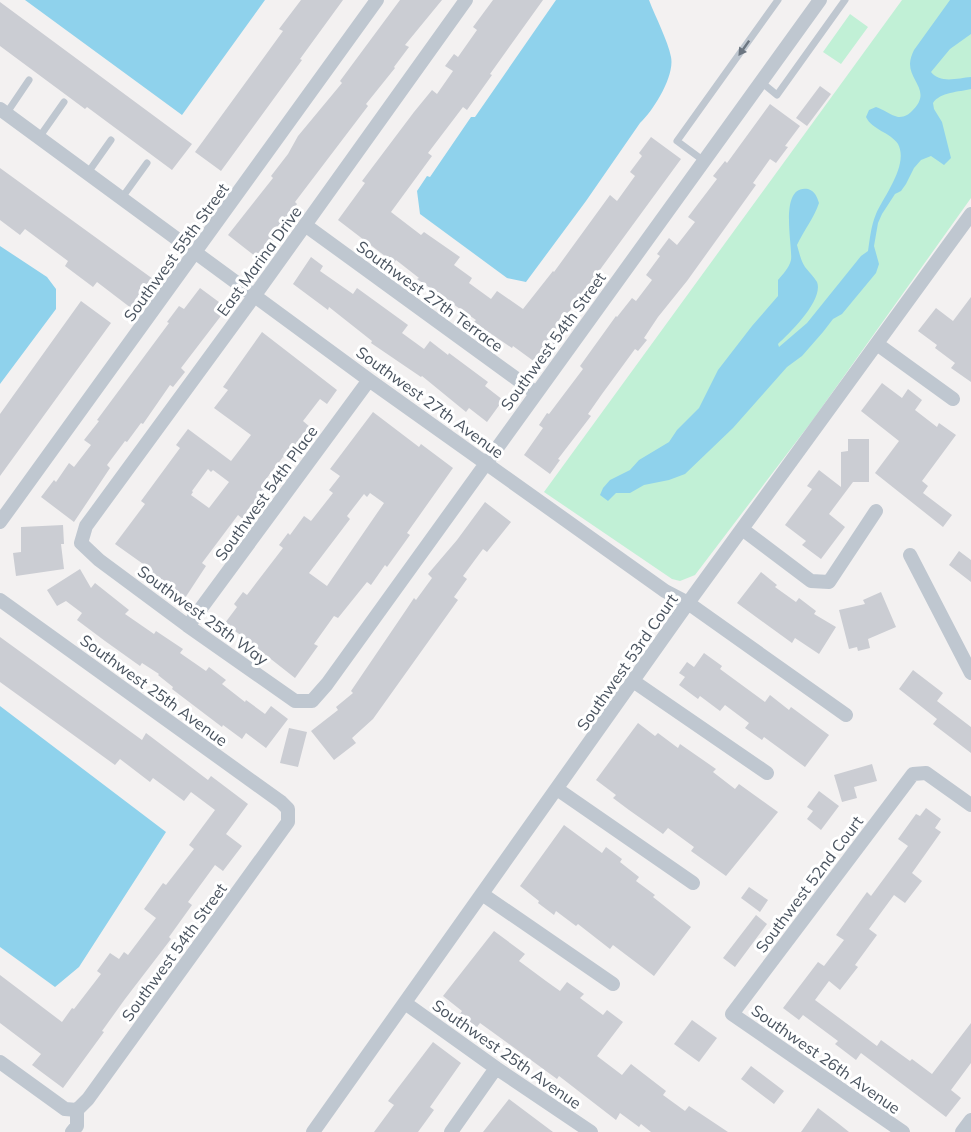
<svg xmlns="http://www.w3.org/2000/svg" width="971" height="1132" font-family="Mulish,sans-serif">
<rect width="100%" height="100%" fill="#f3f1f1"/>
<path fill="#c1f0d6" d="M902,0H971V198L812,421L695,575L680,581L672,579L544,492Z
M850,14L868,27L841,64L823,52Z"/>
<path fill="#8fd2ec" d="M25,0H265L182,115Z
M556,0H649C655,16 668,41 671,57C675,76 653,111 640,123L586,201L526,282L507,278L420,214L417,191L427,176L430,177L471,117H475Z
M950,0H971V34L950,49L931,72C940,84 958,78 971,77V89C959,92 940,92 933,103L934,109L942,122L951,158L944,165L931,156L921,160L914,168L906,184L901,191L895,194L882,214L878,223L874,246L879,264L876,273L842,314L833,319L823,332L802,356L787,367L733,428L685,474L669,480L644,485L630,493H616L608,501L600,495L603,488L610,480L630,470L639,460L669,442L677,430L699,408L718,370L752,326L778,296V280C783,274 789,268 791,260C793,246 778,184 808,189C815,191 817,197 819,203C814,218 804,230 797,245C799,252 801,261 805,267C809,272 814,277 817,282C824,300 790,333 778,344L779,347L807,323L861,256L868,251C870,238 871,226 876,214C884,196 909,165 898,144C890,132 872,130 866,117L869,110L876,107C883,109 890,115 898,117C903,117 907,116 911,112C933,92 910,82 910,64C910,59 912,54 914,50Z
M0,246L47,277L56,289V309L0,384Z
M0,706L166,832L79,967L55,987L0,947Z"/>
<path fill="#cbcdd3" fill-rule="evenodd" d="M301,0H343L300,59L302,60L221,171L195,152L283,31L279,29Z
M400,0H442L405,45L409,47L394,67L395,68L366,104L368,106L295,202L297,204L260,260L228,235L273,178L271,176L288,154L298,136L342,83L340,81Z
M493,0H543L490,74L492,75L467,110L463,107L428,153L432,156L391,212L421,235L424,232L460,257L454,265L472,278L469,283L491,299L497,291L523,309L553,271L554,272L610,195L617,201L635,176L630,172L642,156L639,153L651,137L681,159L569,312L571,313L554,335L559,338L539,365L513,346L512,348L474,322L476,320L417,279L419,278L396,260L394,263L338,220L365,183L362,181L414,112L432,90L437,94L453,71L445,66L454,54L458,57L477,30L473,27Z
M0,2L192,144L172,170L87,107L85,109L0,46Z
M820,86L831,94L807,126L796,118Z
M770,104L800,126L785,146L788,147L776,163L770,159L753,183L756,185L687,281L658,317L644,338L647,340L638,351L635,349L602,394L588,414L591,416L558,459L560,460L550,474L524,455L543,428L539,425L547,413L549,414L583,369L580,366L616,316L617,317L632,298L636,301L652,280L646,275L660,256L657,254L669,238L677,245L695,222L688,217L717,179L713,176L725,161L727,163Z
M0,168L153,279L131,308L97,282L93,287L65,266L68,261L25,229L20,235L0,220Z
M311,257L323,266L320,271L353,294L357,288L408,325L402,333L424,349L430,341L448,355L449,353L488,382L485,386L503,400L487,422L469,408L466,412L422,376L421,377L371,343L372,341L329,307L328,310L293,284Z
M200,288L227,308L181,368L185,372L173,387L170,385L143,424L141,423L127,442L125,441L107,465L110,468L74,522L41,497L54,480L56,482L69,463L74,467L91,445L84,440L99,421L97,420L169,323L167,322L179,306L184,309Z
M971,297V382L951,368L955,363L935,348L937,345L918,331L936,308L953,321Z
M81,301L111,323L0,476V414Z
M262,332L337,390L327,404L320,399L303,421L310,427L286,459L283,457L263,483L267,486L244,520L238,515L202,563L206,566L185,598L152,573L153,571L115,544L145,504L141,501L180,448L176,445L188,429L231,461L251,435L214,408L228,390L223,387ZM208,469L211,472L213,470L229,482L209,508L191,495L193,492L192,491Z
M882,383L902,398L908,389L922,400L915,410L937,427L939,423L956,435L922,481L928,486L923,493L952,515L943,527L875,473L899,441L861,411Z
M373,412L419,447L421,444L453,468L407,533L410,535L387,567L385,565L371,585L367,582L338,618L334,616L314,644L318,646L295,678L225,623L237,607L234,604L243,592L247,595L283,548L279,545L288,533L290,535L304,516L311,521L333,493L329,490L340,476L330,469ZM370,493L384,503L327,586L309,573L350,519L347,516L364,494L367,497Z
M848,439H869V482H853L829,514L845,527L821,559L802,545L806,541L785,525L812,489L807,486L819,470L841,487V452L848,451Z
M485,502L511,522L487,552L483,549L463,576L467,579L454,597L458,600L373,719L352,738L356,743L334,760L311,731L338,710L336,707L353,693L351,691L406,610L414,598L416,600L432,578L428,574L457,540Z
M63,525L64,544H61L64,569L16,576L13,553L21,552V527Z
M959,551L971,560V582L949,565Z
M80,569L91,588L95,583L129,610L125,614L154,634L156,631L183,649L180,653L206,671L209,667L226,680L222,684L245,702L246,700L265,714L271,706L288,719L266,748L246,733L242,739L223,725L222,727L172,689L173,687L158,675L159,674L142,663L140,666L105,641L77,620L82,613L66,601L57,606L47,590Z
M761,572L777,585L775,587L796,602L799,598L816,611L814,614L836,627L819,654L795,638L792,643L737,603Z
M881,592L896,627L868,639L870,648L858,651L857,647L849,649L839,610L865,604L863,600Z
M0,637L142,740L146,733L208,780L211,776L248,804L226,834L242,846L223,871L215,865L188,902L192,905L169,937L171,939L125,999L102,1031L104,1032L63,1088L32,1065L41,1054L0,1023V975L62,1022L72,1008L74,1009L101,974L97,971L110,953L119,959L124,952L128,955L156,918L144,909L163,883L166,885L194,849L189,845L215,810L191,792L184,801L153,778L150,782L120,759L115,765L0,682Z
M704,653L722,666L720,669L765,702L770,695L789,710L791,707L829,735L805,767L764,737L762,740L745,728L749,723L725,705L720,711L700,696L698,699L679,685L685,677L679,673L687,662L694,667Z
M913,670L943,693L937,701L971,727V753L933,724L937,719L899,689Z
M638,723L655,736L658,733L678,748L680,744L716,769L713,772L735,789L739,784L778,812L726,876L691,851L694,847L668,828L663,834L629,810L613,798L616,795L596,780Z
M289,728L307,732L298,767L280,763Z
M872,764L877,781L854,787L857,798L842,802L834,775Z
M819,791L839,806L821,830L807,819L813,811L807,807Z
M926,808L941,819L935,828L941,832L912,873L922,881L905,903L894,895L869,929L877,935L855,965L858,967L840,990L829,981L815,1000L877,1046L881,1040L910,1061L912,1059L932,1074L971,1023V1063L951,1090L961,1098L946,1117L861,1053L856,1060L835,1044L838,1041L803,1015L799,1020L783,1008L818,962L824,966L844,940L836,935L867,892L871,896L908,846L898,839L916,814L920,816Z
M564,825L602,853L606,847L622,859L620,862L639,877L636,881L655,895L653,897L691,927L654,976L613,945L610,949L578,924L576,926L556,911L554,915L538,903L539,901L520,886Z
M749,887L768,900L760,912L741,898Z
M756,915L767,924L735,967L723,958Z
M494,931L525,954L519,961L546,981L560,991L567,982L584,994L580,998L603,1015L607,1010L623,1022L597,1056L622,1075L631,1064L666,1091L663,1095L685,1111L689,1106L728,1132H651L641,1124L639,1127L620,1113L616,1120L559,1076L557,1079L480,1023L477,1027L460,1014L462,1011L443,996Z
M692,1020L717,1038L699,1062L674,1044Z
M433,1042L461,1063L430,1107L434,1110L418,1132H374L394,1105L388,1101Z
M751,1066L784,1091L774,1104L741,1079Z
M509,1099L553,1132H483Z
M818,1108L839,1124L849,1132H801Z"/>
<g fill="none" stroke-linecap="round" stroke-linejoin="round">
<path stroke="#bfc7d0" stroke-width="7" d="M761,82L777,95L845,0
M6,114L29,80
M38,139L64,102
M704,161L677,141L778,0
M87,174L111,140
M121,199L147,163"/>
<path stroke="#bfc7d0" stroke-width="14" d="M466,0L255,295L86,526L81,543L99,560L188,626L295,701H312L327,684L820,0
M0,109L369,380L665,591L688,603L846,715
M305,225L536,393
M877,344L953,399
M0,522L377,0
M742,529L811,581L829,582L876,511
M910,555L971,673
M0,600L281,802L288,809V822L88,1099L77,1110
M188,626L369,380
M633,681L767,773
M557,789L693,883
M482,894L613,984
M405,1003L496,1068L591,1132
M0,1062L65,1109L77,1110
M72,1132L77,1126V1110
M313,1132L688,603L971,214
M451,1132L496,1068
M903,1132L732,1014L913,774L926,773L971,805
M962,1132L971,1120"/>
</g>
<defs><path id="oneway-solid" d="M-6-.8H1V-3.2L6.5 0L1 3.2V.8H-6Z" transform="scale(1.5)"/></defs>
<use fill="#6c7681" href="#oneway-solid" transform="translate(744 48) rotate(125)"/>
<g text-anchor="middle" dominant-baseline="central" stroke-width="6" stroke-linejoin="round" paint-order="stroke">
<g font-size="16" fill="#49535f" stroke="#fff">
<text transform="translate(176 252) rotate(-54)">Southwest 55th Street</text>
<text transform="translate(259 261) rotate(-54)">East Marina Drive</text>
<text transform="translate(430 296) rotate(36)">Southwest 27th Terrace</text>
<text transform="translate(553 341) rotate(-54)">Southwest 54th Street</text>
<text transform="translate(430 402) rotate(36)">Southwest 27th Avenue</text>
<text transform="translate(266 493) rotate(-54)">Southwest 54th Place</text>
<text transform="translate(203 615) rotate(36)">Southwest 25th Way</text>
<text transform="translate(627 662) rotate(-55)">Southwest 53rd Court</text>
<text transform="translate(154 690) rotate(36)">Southwest 25th Avenue</text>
<text transform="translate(809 884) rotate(-53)">Southwest 52nd Court</text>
<text transform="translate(174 952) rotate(-54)">Southwest 54th Street</text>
<text transform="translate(507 1054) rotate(35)">Southwest 25th Avenue</text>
<text transform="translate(826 1059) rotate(35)">Southwest 26th Avenue</text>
</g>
</g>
</svg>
